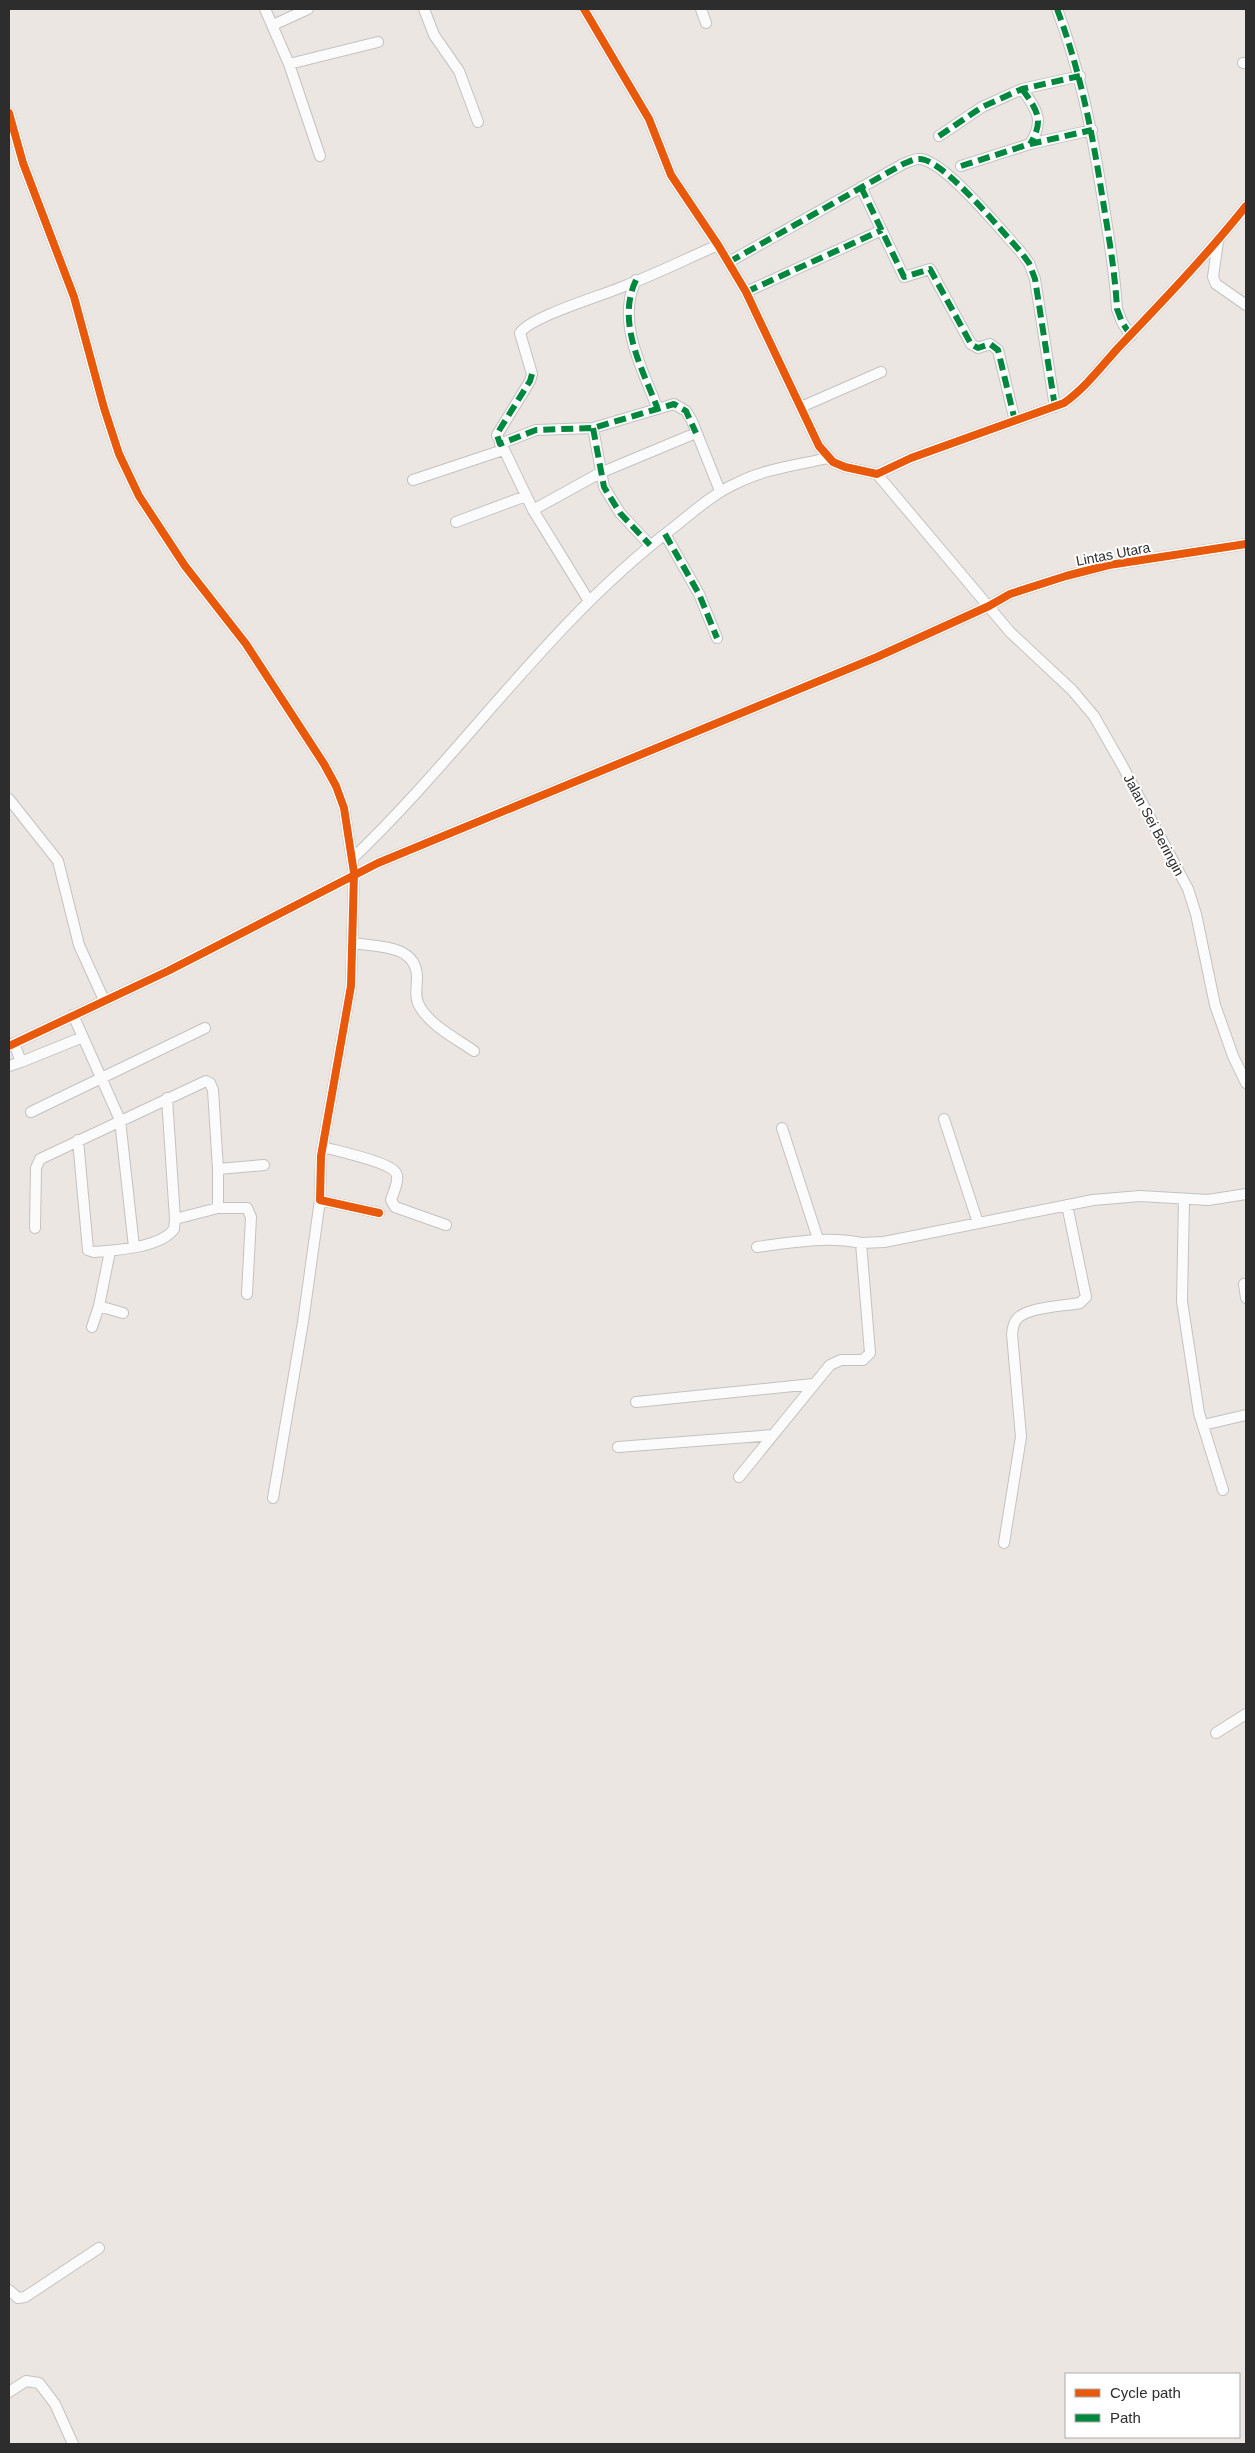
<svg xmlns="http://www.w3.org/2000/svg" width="1255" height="2453" font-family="Arial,sans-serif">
<rect width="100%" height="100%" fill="#ece6e2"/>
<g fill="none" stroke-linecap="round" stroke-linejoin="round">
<g stroke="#c3c2c2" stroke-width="12">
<path id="minor" d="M265,9L289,64L320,156
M424,9L434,35L459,71L478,122
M584,9L649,119L671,175L718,245L746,292L819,446L833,462L845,467L877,474L911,458L1064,403C1085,388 1101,367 1118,348C1162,302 1206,256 1246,206
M701,9L706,23
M1057,9C1080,70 1092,131 1102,195C1108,232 1115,271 1117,309L1122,322L1131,336
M273,25L308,9
M1243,63H1246
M289,64L378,42
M1022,89C1037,110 1045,120 1030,144
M9,113L23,163L74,297L104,408L119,454L139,496L185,566L246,644L324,764L336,786L344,808L354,873L351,986L321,1156L320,1200L379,1213
M939,136L982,107L1022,89L1080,76
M961,166L1030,144L1092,130
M861,187L904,277L930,269L971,344L978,348L990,344L998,350L1015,421
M1218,241L1213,277L1216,284L1246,305
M729,262L903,164C911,161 917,157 925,160C951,169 1000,229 1020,251L1029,263L1035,279L1055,407
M636,280C616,322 642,368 657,407
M746,292L882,230
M801,407L881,372
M593,428L604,487L620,513L650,545
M500,444L536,430L593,428L674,404L686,411L692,421L720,491
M877,474L1010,632L1072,690L1094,716L1122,765L1188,889L1196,914L1215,1005L1233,1056L1246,1083
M413,480L503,450
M533,510L600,473L696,433
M456,522L526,496
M665,534L699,594L717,638
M589,601L533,510L497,435L530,381L532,374L520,333C531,316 605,295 627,285C658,273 688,258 718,245
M9,799L58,861L79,945L104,1000
M352,859C462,754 548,624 669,531C691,514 712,494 737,483C764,469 798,465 828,458
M353,943C377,947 416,944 417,977C417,987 414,998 420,1007C431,1026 457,1039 474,1051
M73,1015L120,1120L134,1247
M14,1043L21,1062L83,1037
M9,1046L168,971L378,863L877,657L989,606L1010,594L1066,576L1109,565L1246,544
M9,1066L21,1062
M31,1112L205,1028
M944,1119L978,1223
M782,1128L818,1239
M78,1140L88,1250L94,1252C116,1250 160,1248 174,1229L175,1219L167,1098
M323,1147C337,1151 390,1162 396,1173C400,1180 393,1193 391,1200L395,1207L446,1225
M218,1169L264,1165
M1184,1200L1182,1301L1199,1413L1223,1490
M175,1219L218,1208H247L251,1217L247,1294
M35,1228L36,1168L40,1159L206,1081L210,1083L213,1090L218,1169V1208
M757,1247C793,1242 826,1236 861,1243
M110,1251L99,1306L123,1313
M1244,1284L1246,1298
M92,1327L99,1306
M636,1402L813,1384
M1203,1425L1246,1415
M618,1447L773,1435
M739,1477L830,1365L841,1360H863L870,1353L861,1243L884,1242L1093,1200L1140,1196L1208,1200L1246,1194
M273,1498L303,1322L320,1200
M1004,1543L1021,1437L1012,1334C1013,1328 1013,1323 1017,1319C1027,1307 1065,1306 1080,1303L1086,1297L1067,1205
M1216,1733L1246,1714
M9,2290L18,2298L25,2297L99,2248
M9,2392L26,2381L39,2383L55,2404L73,2444"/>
</g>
<use href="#minor" stroke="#fcfbfb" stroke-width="10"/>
<path stroke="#00873e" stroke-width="6" stroke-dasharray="12 6" stroke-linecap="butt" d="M1057,9C1080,70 1092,131 1102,195C1108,232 1115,271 1117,309L1122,322L1131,336
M1022,89C1037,110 1045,120 1030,144
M939,136L982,107L1022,89L1080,76
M961,166L1030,144L1092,130
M861,187L904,277L930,269L971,344L978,348L990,344L998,350L1015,421
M729,262L903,164C911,161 917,157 925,160C951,169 1000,229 1020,251L1029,263L1035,279L1055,407
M636,280C616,322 642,368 657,407
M746,292L882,230
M532,374L530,381L500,429L497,435L500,444L536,430L593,428L674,404L686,411L696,433
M593,428L604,487L620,513L650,545
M665,534L699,594L717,638"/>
<g stroke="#fff" stroke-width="11">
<path id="cycleway" d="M584,9L649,119L671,175L718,245L746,292L819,446L833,462L845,467L877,474L911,458L1064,403C1085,388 1101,367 1118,348C1162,302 1206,256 1246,206
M9,113L23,163L74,297L104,408L119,454L139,496L185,566L246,644L324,764L336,786L344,808L354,873L351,986L321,1156L320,1200L379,1213
M9,1046L168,971L378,863L877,657L989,606L1010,594L1066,576L1109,565L1246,544"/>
</g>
<use href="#cycleway" stroke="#e8590c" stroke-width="8"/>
</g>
<g text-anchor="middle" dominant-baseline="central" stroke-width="4" stroke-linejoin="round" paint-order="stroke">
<g font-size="14" fill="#2d2d2d" stroke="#fff">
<text transform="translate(1113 554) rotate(-11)">Lintas Utara</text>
<text transform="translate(1154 825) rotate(62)">Jalan Sei Beringin</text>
</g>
</g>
<rect width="1255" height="2453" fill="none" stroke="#2d2d2d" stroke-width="20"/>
<rect x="1065" y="2373" width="175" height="65" fill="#ffffff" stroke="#ababab"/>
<rect x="1075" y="2389" width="25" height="8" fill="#e8590c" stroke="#ababab"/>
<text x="1110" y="2398" font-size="15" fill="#2d2d2d">Cycle path</text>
<rect x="1075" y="2414" width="25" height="8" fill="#00873e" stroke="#ababab"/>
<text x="1110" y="2423" font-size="15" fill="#2d2d2d">Path</text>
</svg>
